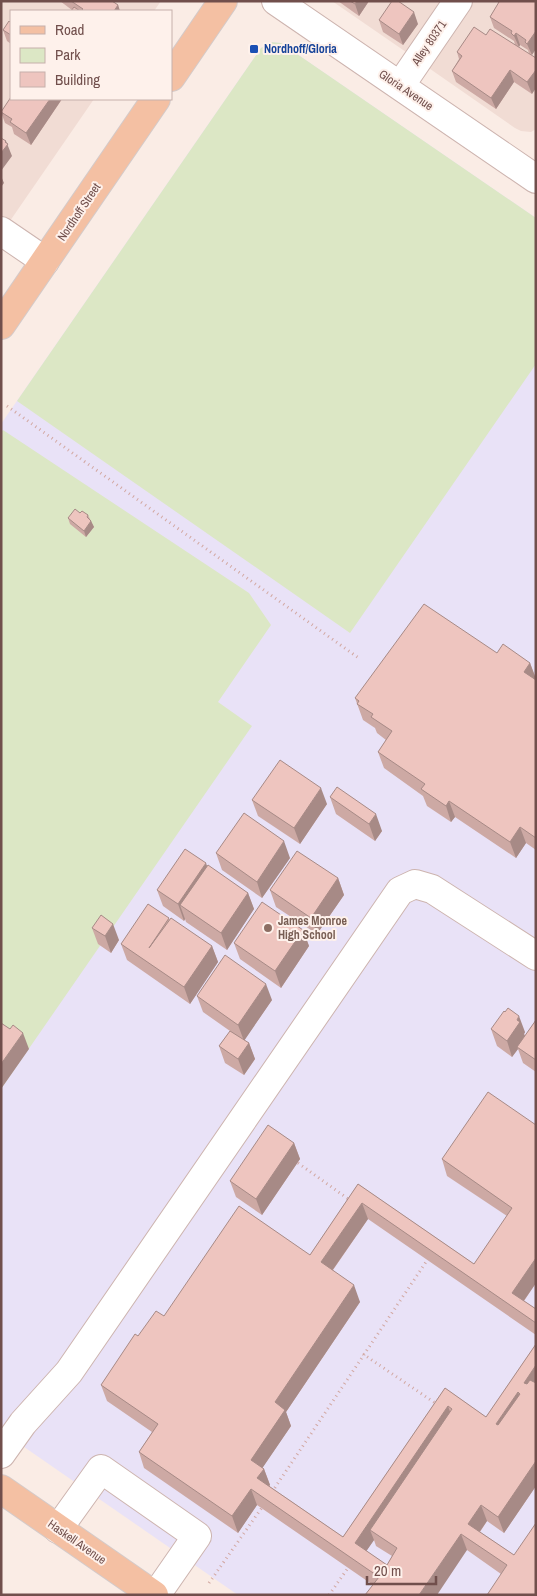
<svg xmlns="http://www.w3.org/2000/svg" width="537" height="1596" font-family="'Archivo Narrow',sans-serif">
<rect width="100%" height="100%" fill="#faece5"/>
<path fill="#f1dcd4" d="M1,1H161L154,11H11V99H94L1,234Z
M332,1H440L406,52Z
M466,1H536V129L531,132L521,131L515,128L423,64Z"/>
<path fill="#e9e2f7" d="M271,42L281,43L536,218V1595H238L1,1431V424L261,48Z"/>
<path fill="#dce7c5" d="M271,42L281,43L536,218V364L350,633L17,401L261,48Z
M3,430L249,593L271,625L218,702L252,726L1,1089V432Z"/>
<g fill="none" stroke-linecap="round" stroke-linejoin="round">
<g stroke="#cdb4af" stroke-width="30">
<path id="minor" d="M276,1L536,179
M400,86L458,1
M1,231L45,261
M1,1454L23,1423L69,1372L400,891L415,884L432,889L536,956
M58,1529L101,1469L197,1536L156,1595"/>
</g>
<g stroke="#d4cac9" stroke-width="30">
<path id="major" d="M171,77L223,1
M1,325L156,99
M1,1489L154,1595"/>
</g>
<path stroke="#d2a8a2" stroke-width="3" stroke-dasharray="1 4" stroke-linecap="butt" d="M7,406L360,659
M298,1163L351,1201
M363,1354L438,1405
M272,1492L428,1259
M209,1583L263,1506
M329,1595L348,1568"/>
<use href="#minor" stroke="#fff" stroke-width="28"/>
<use href="#major" stroke="#f4c0a3" stroke-width="28"/>
</g>
<path fill="#cda9a4" fill-rule="evenodd" d="M60,1H112L118,5L120,11H71L72,10Z
M338,1H369L359,16Z
M498,1H536L532,55L529,54L528,50L520,45L519,47L515,45L514,41L494,28L490,17L498,4Z
M379,20L418,24L403,45L383,32Z
M11,23V44L7,41L3,30Z
M486,35L536,58L532,94L514,82L496,109L456,82L452,71L459,59L457,52Z
M62,99L31,145L14,134L12,127L5,123L1,112Z
M80,513L88,515L94,527L86,537L70,524L68,518Z
M497,653L530,663L536,679V850L526,843L516,858L455,817L451,822L427,806L423,796L384,768L378,752L386,740L377,733L375,728L363,720L355,698Z
M330,797L382,831L375,841L336,814Z
M252,800L327,804L300,844L258,816Z
M216,853L290,858L262,898L222,870Z
M207,866L248,893L254,909L227,950L186,922L185,919L184,921L163,906L157,890Z
M338,878L344,895L317,934L276,907L270,890Z
M169,918V919L212,946L218,962L190,1004L127,960L121,944Z
M92,928L119,940L111,953L98,944Z
M303,930L309,946L281,988L240,959L234,943Z
M197,996L272,1000L244,1040L249,1043L255,1059L244,1075L225,1063L219,1046L230,1031L203,1012Z
M536,1020V1072L523,1063L518,1049L512,1057L497,1046L491,1029L525,1032L524,1034L525,1036Z
M536,1125V1283L524,1301L536,1309V1335L368,1219L333,1270L360,1302L286,1412L291,1426L262,1468L264,1469L270,1485L269,1486L343,1537L445,1388L486,1417L536,1344V1486L504,1533L487,1521L480,1532L514,1555L501,1574L467,1550L373,1585L257,1505L238,1533L144,1468L139,1452L152,1432L107,1401L101,1385L138,1336L164,1316L310,1255L358,1184L474,1264L507,1216L447,1176L442,1159ZM374,1540L376,1546L392,1556L387,1565L366,1551Z
M294,1143L300,1159L262,1215L236,1197L230,1181Z"/>
<path fill="#a78a86" d="M357,1H369L359,16L355,4Z
M118,5L120,11H114Z
M414,12L418,24L403,45L399,34Z
M536,31V49L532,55L527,44Z
M516,33L520,45L519,47L514,36Z
M510,70L514,82L496,109L491,98Z
M536,70V88L532,94L527,82Z
M50,99H62L31,145L26,133Z
M6,141L12,156L1,171V153Z
M1,176L4,183L1,187Z
M91,521L94,527L86,537L84,531Z
M530,663L536,679L530,688L524,672Z
M321,788L327,804L300,844L294,828Z
M449,801L455,817L451,822L446,806Z
M376,814L382,831L375,841L369,824Z
M520,827L526,843L516,858L510,842Z
M284,841L290,858L262,898L257,882Z
M206,863L212,880L180,905L185,919L184,921L178,904Z
M338,878L344,895L317,934L311,918Z
M248,893L254,909L227,950L221,933Z
M113,924L119,940L111,953L105,936Z
M303,930L309,946L281,988L275,971Z
M212,946L218,962L190,1004L184,987Z
M266,984L272,1000L244,1041L238,1025Z
M519,1016L525,1032L524,1034L526,1038L517,1047L518,1049L512,1057L507,1041Z
M23,1033L29,1049L1,1089V1064Z
M249,1043L255,1059L244,1075L238,1059Z
M294,1143L300,1159L262,1215L256,1199Z
M362,1203L368,1219L327,1278L321,1262Z
M536,1258V1283L518,1309L512,1293Z
M354,1285L360,1302L286,1412L291,1426L257,1476L251,1460L275,1402Z
M536,1365V1390L524,1383Z
M518,1392L524,1408L502,1440L496,1424Z
M448,1406L454,1423L370,1530L374,1540L361,1559L355,1543Z
M536,1461V1486L504,1533L498,1517Z
M264,1469L270,1485L263,1494L257,1478Z
M251,1489L257,1505L238,1533L232,1516Z
M481,1505L487,1521L474,1540L468,1524Z
M461,1534L467,1550L437,1595H419Z"/>
<path fill="#eec5bf" stroke="#a78a86" fill-rule="evenodd" d="M71,1H112L118,5L114,11H81L83,9Z
M350,1H357L355,4Z
M392,1H398L414,12L399,34L379,20Z
M498,1H536V31L527,44L525,42L526,40L516,33L514,36L511,33L512,31L490,17L499,2Z
M74,7L80,11H71Z
M9,21L11,23V35L3,30Z
M474,27L486,35L490,29L536,58V70L527,82L510,70L491,98L452,71L462,56L457,52Z
M11,97V99H50L26,133L10,122L12,119L1,112Z
M1,138L6,141L5,142L8,144L1,153Z
M75,509L80,513L82,511L88,515L87,517L91,521L84,531L68,518Z
M424,604L497,653L503,644L530,663L524,672L536,680V838L520,827L510,842L449,801L446,806L421,789L425,784L378,752L392,731L371,717L373,714L357,704L359,701L355,698Z
M280,760L321,788L294,828L252,800Z
M337,787L376,814L369,824L330,797Z
M244,813L284,841L257,882L216,853Z
M185,849L206,863L178,904L157,890Z
M297,851L338,878L311,918L270,890Z
M208,865L248,893L221,933L180,905Z
M262,902L303,930L275,971L234,943Z
M148,904L169,918L149,948L171,918L212,946L184,987L121,944Z
M101,915L113,924L105,936L92,928Z
M225,955L266,984L238,1025L197,996Z
M508,1008L519,1016L517,1020L520,1022L507,1041L491,1029L504,1011L505,1012Z
M536,1020V1060L517,1047Z
M1,1023L10,1029L13,1025L23,1033L1,1064Z
M230,1031L249,1043L238,1059L219,1046Z
M488,1092L536,1125V1258L512,1293L536,1309V1323L362,1203L321,1262L354,1285L275,1402L285,1410L251,1460L264,1469L257,1478L343,1537L445,1388L486,1417L536,1344V1365L524,1383L527,1384L530,1380L536,1383V1461L498,1517L481,1505L468,1524L514,1555L536,1523V1595H487L507,1565L461,1534L419,1595H365L379,1577L251,1489L232,1516L139,1452L158,1424L101,1385L135,1334L138,1336L156,1311L164,1316L239,1206L310,1255L358,1184L474,1264L512,1208L442,1159ZM518,1392L520,1394L498,1425L496,1424ZM448,1406L452,1409L370,1530L397,1548L387,1565L355,1543Z
M268,1125L294,1143L256,1199L230,1181Z"/>
<rect fill="#1a4fb4" stroke="#fef1eb" stroke-width="2" x="249" y="44" width="10" height="10" rx="2.5"/>
<circle fill="#8d6e63" stroke="#fef1eb" stroke-width="2" cx="268" cy="928" r="5"/>
<g text-anchor="middle" dominant-baseline="central" stroke-width="4" stroke-linejoin="round" paint-order="stroke">
<g font-size="12" fill="#714f4c" stroke="#fef1eb">
<text transform="translate(429 43) rotate(-56)">Alley 80371</text>
<text transform="translate(406 90) rotate(34)">Gloria Avenue</text>
<text transform="translate(79 212) rotate(-56)">Nordhoff Street</text>
<text transform="translate(77 1542) rotate(35)">Haskell Avenue</text>
</g>
<g font-size="12" font-weight="bold" fill="#164399" stroke="#fef1eb" text-anchor="start">
<text x="264" y="49">Nordhoff/Gloria</text>
</g>
<g font-size="12" font-weight="bold" fill="#785e54" stroke="#fef1eb" text-anchor="start">
<text x="278" y="921">James Monroe<tspan x="278" dy="14">High School</tspan></text>
</g>
</g>
<rect width="537" height="1596" fill="none" stroke="#714f4c" stroke-width="5"/>
<rect x="10" y="10" width="162" height="90" fill="#fef1eb" stroke="#c6b0ab"/>
<rect x="20" y="26" width="25" height="8" fill="#f4c0a3" stroke="#c6b0ab"/>
<text x="55" y="35" font-size="15" fill="#714f4c">Road</text>
<rect x="20" y="48" width="25" height="15" fill="#dce7c5" stroke="#c6b0ab"/>
<text x="55" y="60" font-size="15" fill="#714f4c">Park</text>
<rect x="20" y="72" width="25" height="15" fill="#eec5bf" stroke="#c6b0ab"/>
<text x="55" y="85" font-size="15" fill="#714f4c">Building</text>
<path d="M367 1576v8h69v-8" fill="none" stroke="#714f4c" stroke-width="2.5"/>
<text x="374" y="1576" font-size="15" fill="#714f4c" stroke="#fef1eb" stroke-width="4" paint-order="stroke">20 m</text>
</svg>
